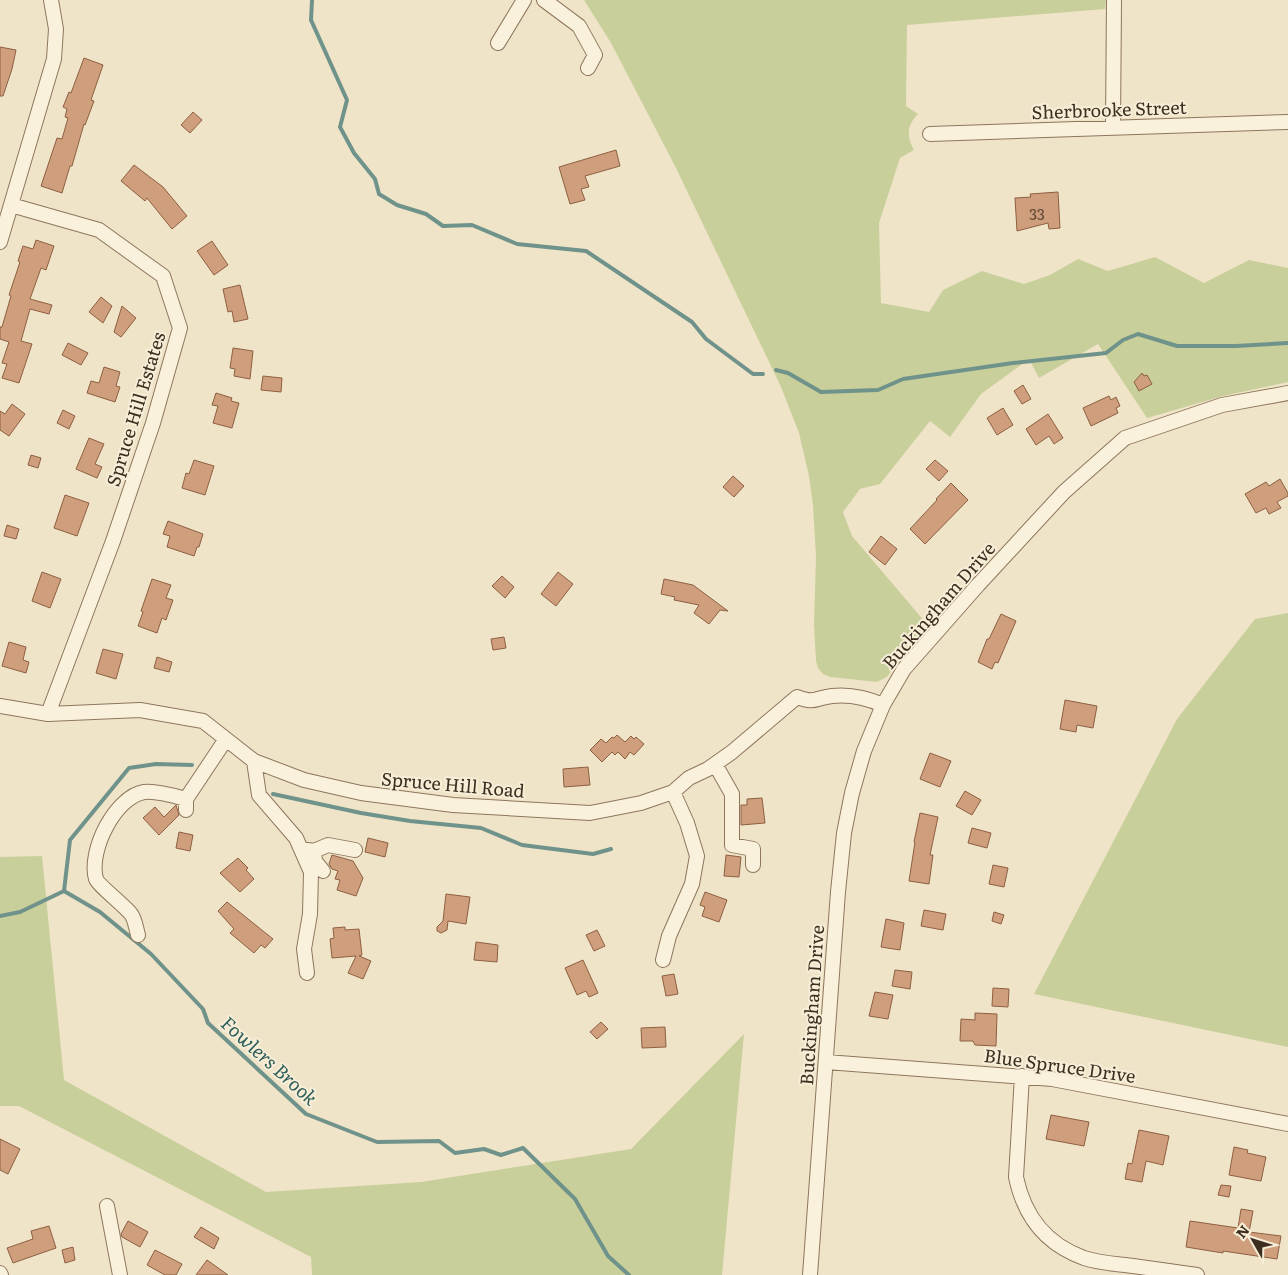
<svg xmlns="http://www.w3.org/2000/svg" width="1288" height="1275" font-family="Literata,serif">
<rect width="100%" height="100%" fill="#f0e4c8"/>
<path fill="#c9cf9b" d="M584,0H1106L1105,9L907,25L906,106L918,114C907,125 906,136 914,150L900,158L879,223L881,303L929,312L943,290L982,271L1024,284L1050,275L1078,259L1108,271L1155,257L1204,283L1249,260L1288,268V382L1223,396L1147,418L1098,344L1039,378L1029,359L981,394L950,437L930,421L880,484L860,489L843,512L852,536L926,623L887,677L877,682L830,677L823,674L818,668L816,661L814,625L816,556L813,505L809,476L799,433L781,387L676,168L611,43Z
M1288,613V1047L1034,994L1177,719L1255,619Z
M42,856L64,1080L266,1192L421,1182L631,1149L744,1034L722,1275H312L311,1257L19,1106H0V857Z"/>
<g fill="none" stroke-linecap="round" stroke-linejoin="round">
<path stroke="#6f938a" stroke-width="4" d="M312,0L311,20L347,100L340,127L354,153L375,179L379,194L397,205L426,214L443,226L472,225L517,244L586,251L692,322L706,339L753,374H763
M776,370L788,373L821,392L878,390L903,379L1013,363L1106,353L1123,340L1138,334L1177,346H1236L1288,343
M273,794L361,813L410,821L481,828L522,845L593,854L611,849
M64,891L100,912L151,954L203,1009L208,1023L306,1114L377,1142L439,1141L455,1153L484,1149L501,1155L523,1148L575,1199L608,1256L629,1275
M64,891L70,840L129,768L156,764L192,765
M0,916L20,912L64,891"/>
</g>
<path fill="#cf9f7d" stroke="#8d5f41" d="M0,47L16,50L12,69L3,96H0Z
M84,58L103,65L91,100L94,101L85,125L84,124L72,166H70L62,193L41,186L57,138L62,139L68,118L65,117L67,109L63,107L69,92L71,93Z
M193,112L202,120L190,133L181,125Z
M616,150L620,166L585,176L589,187L581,189L585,200L570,204L559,167Z
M134,165L163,187L187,216L172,229L147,198L145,201L121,181Z
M1058,192L1060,228L1049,229L1048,223L1017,231L1015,198L1031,197L1030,194Z
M36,240L54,246L46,270L41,268L30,299L52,305L49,314L30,309L21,341L32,344L19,383L2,378L7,364L2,363L9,342L0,339V327H2L11,296L9,295L20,262L18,261L23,246L33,249Z
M212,241L228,265L214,275L197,251Z
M240,285L248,319L234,322L232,311L228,312L223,289Z
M101,297L112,306L103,323L89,312Z
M122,306L136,318L121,337L114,332Z
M68,343L88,353L81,365L62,355Z
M233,348L253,351L250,379L234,376L235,369L230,368Z
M104,367L120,372L116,386L120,387L115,402L87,393L91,381L99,383Z
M1142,373L1144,376L1147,375L1152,384L1139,391L1134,382Z
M263,376L282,378L281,392L261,390Z
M1023,385L1031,399L1022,404L1014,391Z
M216,393L232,398L231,401L239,403L232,428L213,423L218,406L212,405Z
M1109,396L1111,400L1116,397L1120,406L1116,408L1118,413L1091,426L1083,408Z
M12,404L25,414L9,436L0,430V411L5,414Z
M1003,408L1013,425L997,435L987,418Z
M63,410L75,416L69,429L57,423Z
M1048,414L1063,438L1054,444L1049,436L1036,445L1026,429Z
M89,438L104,444L95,464L102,467L97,478L76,469Z
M31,455L41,458L38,468L28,465Z
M194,460L214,466L205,495L182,488L186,473L189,474Z
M935,460L948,471L939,481L926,469Z
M733,476L744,486L734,497L723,487Z
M1280,479L1288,493V496L1277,502L1281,508L1269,514L1266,508L1256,513L1245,494L1266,482L1269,486Z
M951,483L968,500L925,544L910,529L937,500L936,499Z
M65,495L89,503L77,536L54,528Z
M168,521L203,534L199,547H197L194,556L167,547L170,536L163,534Z
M7,525L19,529L16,539L4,536Z
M881,536L897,549L885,565L869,552Z
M42,572L61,579L50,608L32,601Z
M558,572L573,584L556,606L541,594Z
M502,576L514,587L505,598L492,586Z
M152,579L171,585L166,598L173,600L166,620L162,618L157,633L138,626L143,612L141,611Z
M664,579L693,585L728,611L720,610L709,624L694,613L699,605L674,600L675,597L661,594Z
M1001,614L1016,621L998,663L995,662L992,669L978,662L987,639H989Z
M504,637L506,648L493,650L491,639Z
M9,642L26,647L23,660L29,662L26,673L2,666Z
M103,649L123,654L116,679L96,673Z
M157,657L172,662L169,672L154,668Z
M1065,700L1097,706L1093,728L1077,725L1076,732L1060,729Z
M617,735L625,742L631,736L634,739L636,737L644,744L634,755L630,752L625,759L618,752L615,755L612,752L602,762L590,750L601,739L606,743L612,737L614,738Z
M930,753L951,761L940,787L920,779Z
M588,767L590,785L564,787L563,769Z
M965,791L981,800L972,815L956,806Z
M762,798L765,823L741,825V805H747V799Z
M176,805L179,815L159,835L143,818L155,807L164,817Z
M920,813L938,817L930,855H933L929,884L909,881L915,842H914Z
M972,828L991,833L987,848L968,843Z
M179,832L193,835L190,851L176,848Z
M368,838L388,843L385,857L365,852Z
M332,855L353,861L363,878L356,896L337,890L340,880L335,879L338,871L332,869L329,864Z
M726,855L741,857L739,877L724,876Z
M238,858L248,868L246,870L254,879L240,892L220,873Z
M993,865L1008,868L1004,887L989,884Z
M705,892L727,900L719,922L702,916L705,907L700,905Z
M446,894L470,897L466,924L448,921L447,930L441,933L437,931V927L443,921Z
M227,902L273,939L265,948L261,945L254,953L230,933L234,929L218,911Z
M924,910L946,914L943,930L921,926Z
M994,912L1004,915L1001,924L992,921Z
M886,919L904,923L900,950L881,947Z
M345,927V930L359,929L362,955L359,956L371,961L363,979L348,973L356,956L332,958L330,939L334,938L333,928Z
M597,930L605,946L594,951L586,935Z
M476,942L498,945L497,962L474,960Z
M583,960L598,993L589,997L586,991L577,995L565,968Z
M895,970L912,972L910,989L892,986Z
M674,974L678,994L666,996L662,976Z
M993,988L1009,989L1008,1007L992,1006Z
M875,992L893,995L888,1019L869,1016Z
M975,1013L997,1014L996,1046L975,1045L973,1041H960L961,1019L975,1020Z
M601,1022L608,1029L597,1039L590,1032Z
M665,1027L666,1047L642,1048L641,1028Z
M1051,1115L1089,1122L1084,1146L1046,1139Z
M1139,1130L1169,1136L1163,1165L1146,1161L1142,1182L1125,1179L1128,1163L1132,1164Z
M0,1139L20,1149L8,1174L0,1170Z
M1234,1147L1248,1150L1247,1153L1266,1157L1261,1181L1229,1175Z
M1221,1185L1231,1186L1229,1197L1218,1195Z
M1241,1209L1253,1211L1249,1232L1281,1236L1277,1259L1223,1251V1253L1186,1247L1190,1221L1238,1228Z
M128,1221L148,1232L140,1247L122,1237L121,1234Z
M49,1226L56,1248L13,1263L7,1248L33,1239L31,1231Z
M201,1227L219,1238L214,1249L194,1237Z
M73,1247L75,1260L65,1263L62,1250Z
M155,1250L182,1264L176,1275H165L147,1265Z
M207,1260L228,1275H196Z"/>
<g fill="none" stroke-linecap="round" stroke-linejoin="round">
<g stroke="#8d765c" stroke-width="16">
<path id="minor" d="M544,0L579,26L595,55L588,68
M498,43L524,0
M1113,127L1114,0
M930,134L1288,122
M11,205L99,230L163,276L180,328L153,423L113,541L48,714
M0,242L54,59L56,29L51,0
M0,706L48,714L140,710L203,721L254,761L304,780L361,793L453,805L590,813L641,803L673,792L689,778L708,769L732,752L797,697C816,704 814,698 832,696C850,694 867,698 883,705
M254,761L259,795L296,838L311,872L310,914L304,949L307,973
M715,764L732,794V845L753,849V865
M186,810V799L226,739
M301,849L314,851L328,845L355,850
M314,851L315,861L323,871
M138,935C136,928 135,919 131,914C125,906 98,885 96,879C88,851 115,797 144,792C155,790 175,796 186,799
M663,960L669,936L692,884L697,856L687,823L673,792
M826,1062L1052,1079L1288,1124
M1022,1076L1016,1177C1024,1216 1045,1244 1084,1258C1099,1263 1117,1264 1133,1266C1154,1269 1176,1272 1197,1275
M107,1206L120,1275
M0,1273L1,1275
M810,1275L838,892L844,833L852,793L864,751L883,705L904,669L978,585L1064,492L1125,438L1222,405L1288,393"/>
</g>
<use href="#minor" stroke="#faf1dc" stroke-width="14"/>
</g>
<g text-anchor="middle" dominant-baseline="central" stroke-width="4" stroke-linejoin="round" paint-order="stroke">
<g font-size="15" fill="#624a37">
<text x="1037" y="213">33</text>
</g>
<g font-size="18" fill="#3d2e20" stroke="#f7eed8">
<text transform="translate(1109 109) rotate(-2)">Sherbrooke Street</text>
<text transform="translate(135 409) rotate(-73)">Spruce Hill Estates</text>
<text transform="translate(938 605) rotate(-49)">Buckingham Drive</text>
<text transform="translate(453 784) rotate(5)">Spruce Hill Road</text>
<text transform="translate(811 1005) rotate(-86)">Buckingham Drive</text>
<text transform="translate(1060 1065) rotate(8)">Blue Spruce Drive</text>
</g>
<g font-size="19" font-style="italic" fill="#2f5d5a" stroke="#f7eed8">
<text transform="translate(270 1060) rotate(42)">Fowlers Brook</text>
</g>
</g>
<g transform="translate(1253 1240) rotate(309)" stroke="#f7eed8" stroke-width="4" paint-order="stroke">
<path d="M0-4L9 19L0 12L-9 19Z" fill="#3d2e20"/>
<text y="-8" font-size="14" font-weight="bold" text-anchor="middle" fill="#3d2e20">N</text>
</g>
</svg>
